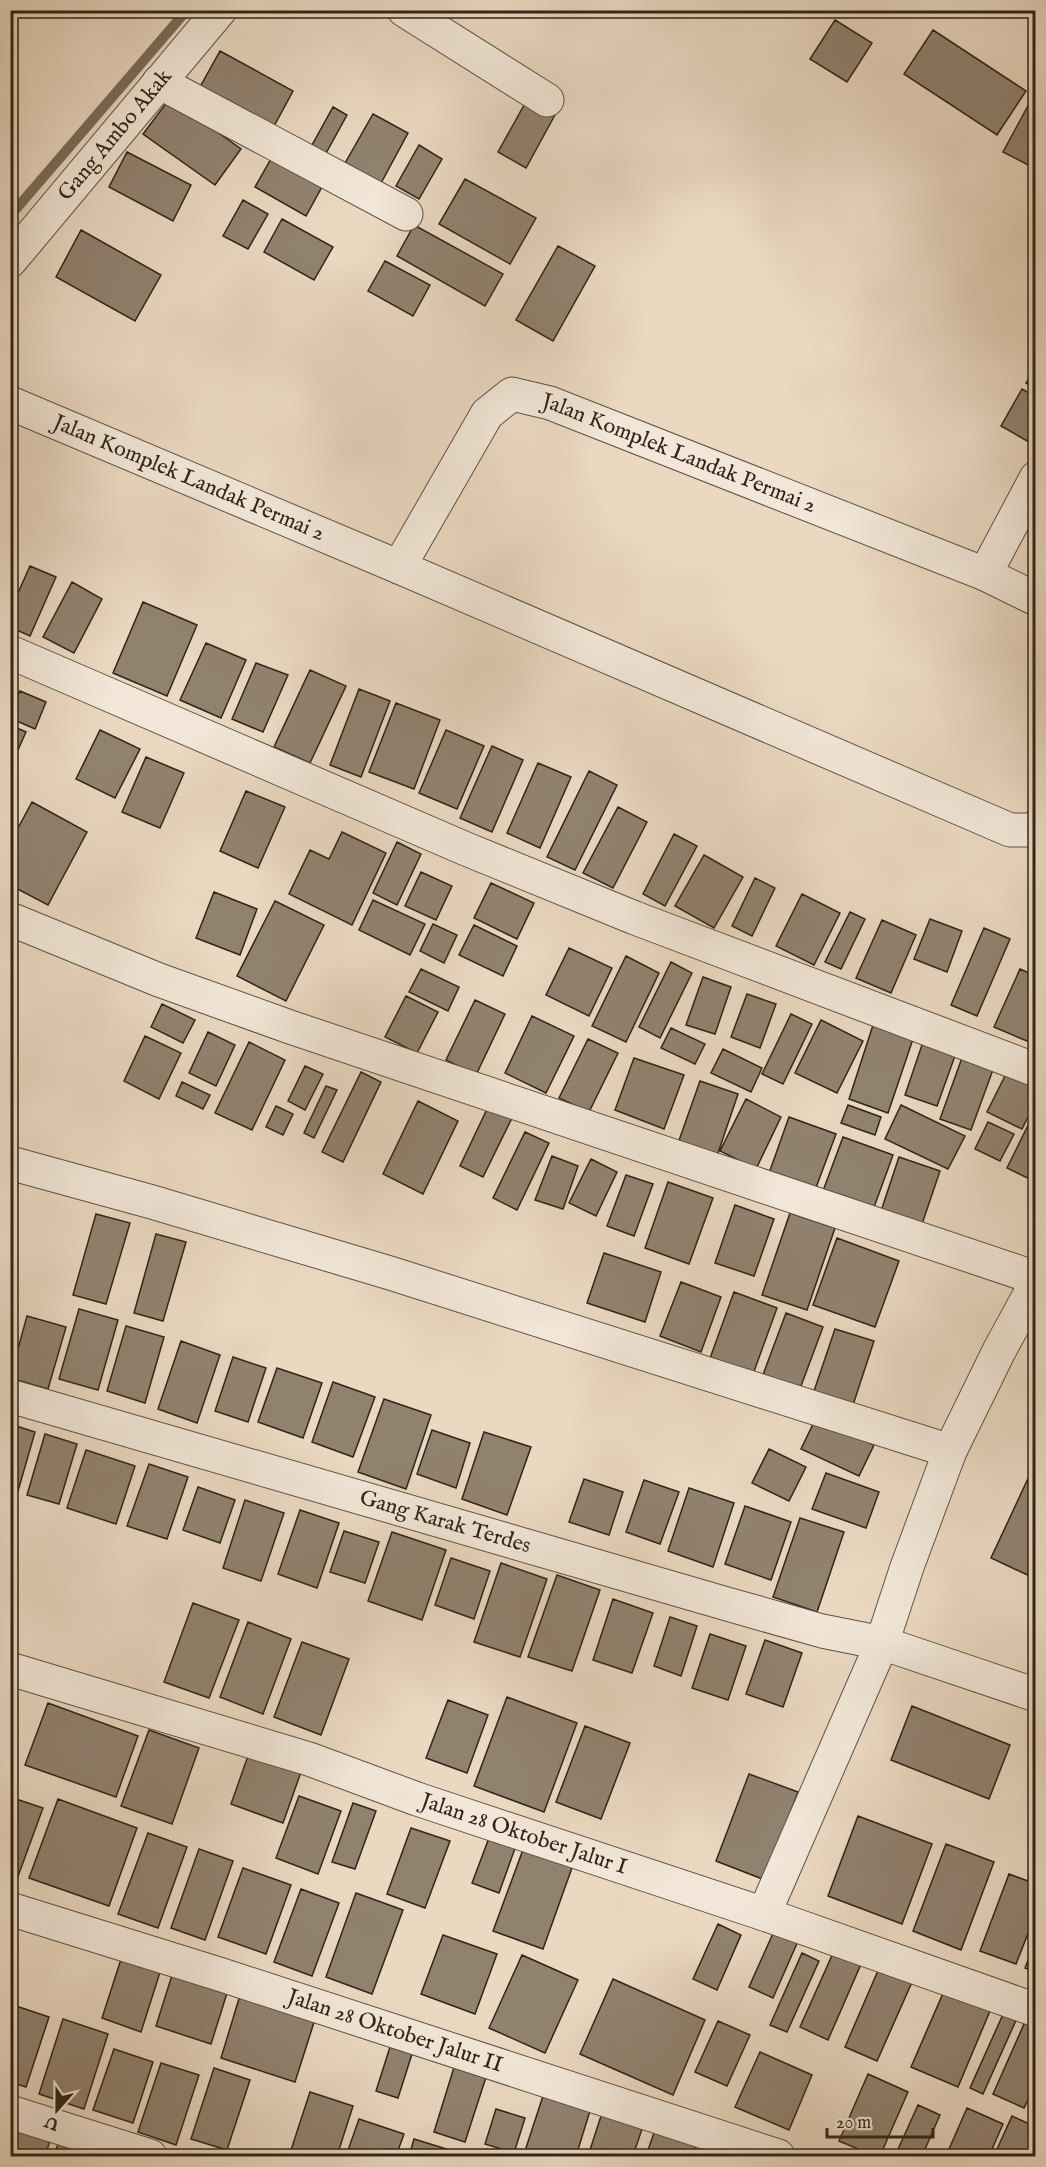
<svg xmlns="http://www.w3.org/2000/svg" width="1046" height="2167" font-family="'IM FELL English',serif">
<rect width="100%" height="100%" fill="#ead8c1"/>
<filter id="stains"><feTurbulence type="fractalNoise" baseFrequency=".00333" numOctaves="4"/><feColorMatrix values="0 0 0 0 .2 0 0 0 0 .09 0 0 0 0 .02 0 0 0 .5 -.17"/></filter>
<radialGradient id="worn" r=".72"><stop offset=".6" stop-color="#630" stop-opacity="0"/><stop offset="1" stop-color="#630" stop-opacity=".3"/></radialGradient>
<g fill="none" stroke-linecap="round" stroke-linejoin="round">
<path stroke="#7a6c5b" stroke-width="10" d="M10,216L187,10"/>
</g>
<path fill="#918270" stroke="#302518" stroke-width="1.5" d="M835,20L872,43L847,82L810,59Z
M933,30L1026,91L997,135L904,74Z
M220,51L293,91L273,128L200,87Z
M1036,91V169L1003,152Z
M170,98L241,149L215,185L143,134Z
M528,98L556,113L526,168L498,152Z
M333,107L347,115L325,155L311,147Z
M373,114L408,133L380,185L344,165Z
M419,145L442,159L419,199L396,186Z
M127,152L191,185L173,221L109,187Z
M272,157L323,185L306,216L255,187Z
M465,179L536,218L510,264L439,224Z
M243,200L268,214L248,249L223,236Z
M282,219L333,247L314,280L264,252Z
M414,225L503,274L485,306L397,256Z
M81,230L161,275L135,321L56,277Z
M558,246L595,266L553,341L516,320Z
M385,261L430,285L413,316L368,291Z
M1036,367V389L1026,383Z
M1022,389L1036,397V446L1001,426Z
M30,566L56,577L30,636L10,627V611Z
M72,582L102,599L74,653L43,637Z
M143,602L197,625L167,696L113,673Z
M206,643L246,660L221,718L180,700Z
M256,663L288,675L263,732L232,719Z
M310,670L346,686L310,763L274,747Z
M359,689L390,701L361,777L330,765Z
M20,691L46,702L35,729L10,718V713Z
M396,703L440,720L414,789L369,772Z
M10,725L26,732L10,768Z
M100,730L140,749L115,798L76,779Z
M446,730L484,746L457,809L419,793Z
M492,746L523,760L492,832L460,818Z
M146,757L184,773L160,828L122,812Z
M538,763L571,777L540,848L507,833Z
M589,771L617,785L575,870L547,857Z
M246,791L285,807L258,868L220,851Z
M32,802L87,832L48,905L10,885V843Z
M618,807L647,822L613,888L583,873Z
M342,832L386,853L352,925L289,894L310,850L329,859Z
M674,834L697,846L665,906L643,894Z
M397,842L421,854L397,905L373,893Z
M704,855L743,877L714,928L675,906Z
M421,872L452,886L436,920L405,906Z
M755,878L775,888L752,936L732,926Z
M491,883L534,903L517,939L474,918Z
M214,892L257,909L240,955L196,938Z
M802,894L840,913L814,965L776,946Z
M373,900L425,924L410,955L359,930Z
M275,901L324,925L286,1001L237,976Z
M850,912L865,919L841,969L825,962Z
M930,919L962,931L947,972L914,959Z
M882,920L916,935L891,993L856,978Z
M433,924L457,935L444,963L420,951Z
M474,925L517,946L503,976L459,955Z
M984,928L1010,939L977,1016L951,1005Z
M569,948L612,968L589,1016L546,995Z
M626,956L659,973L626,1042L592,1026Z
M671,962L692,973L660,1038L639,1027Z
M421,969L459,987L448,1011L409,992Z
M1020,969L1036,976L1034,1044L994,1027Z
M703,977L731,987L715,1034L686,1025Z
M747,994L776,1004L760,1048L731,1037Z
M406,996L438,1012L417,1053L385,1037Z
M475,1000L505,1014L476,1075L446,1060Z
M162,1004L195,1020L183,1043L151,1027Z
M791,1014L812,1024L783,1084L762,1074Z
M532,1016L574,1036L546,1093L505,1073Z
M821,1020L863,1041L837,1093L795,1073Z
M874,1022L914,1036L888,1113L849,1099Z
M671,1028L705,1044L695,1064L661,1048Z
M208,1032L235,1045L216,1086L189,1073Z
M145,1036L181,1053L159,1099L124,1081Z
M588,1039L618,1053L589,1112L559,1098Z
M249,1042L285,1060L252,1130L215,1113Z
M923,1042L956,1053L937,1106L905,1095Z
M723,1049L762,1068L751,1092L711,1073Z
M963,1055L994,1067L971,1130L940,1119Z
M634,1058L684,1075L664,1129L615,1110Z
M305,1066L323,1074L305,1110L288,1101Z
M1008,1070L1036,1083V1101L1022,1129L987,1112Z
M361,1072L381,1082L343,1162L322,1152Z
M700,1081L738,1094L716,1159L677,1146Z
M182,1082L210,1095L203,1109L176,1096Z
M326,1086L337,1090L314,1138L304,1133Z
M746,1099L781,1117L756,1169L720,1151Z
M418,1101L458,1121L423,1194L383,1174Z
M848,1105L881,1117L875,1135L841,1123Z
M901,1105L965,1136L948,1169L885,1139Z
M276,1106L293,1114L283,1135L266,1127Z
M488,1107L512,1118L483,1177L460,1166Z
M1036,1109V1182L1007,1168Z
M789,1117L836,1134L814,1193L768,1176Z
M988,1122L1014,1134L1000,1161L975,1149Z
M525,1132L549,1143L517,1210L493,1198Z
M843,1137L893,1155L873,1210L823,1191Z
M552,1156L578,1166L563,1209L535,1200Z
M899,1157L940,1171L922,1224L881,1211Z
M591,1159L617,1172L596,1216L569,1203Z
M626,1175L653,1184L634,1236L607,1226Z
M668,1182L713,1198L689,1264L645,1248Z
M735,1205L774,1219L754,1276L715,1263Z
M790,1213L835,1228L807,1310L762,1295Z
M96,1214L130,1223L106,1304L73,1295Z
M156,1234L186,1242L163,1321L134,1313Z
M837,1238L899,1261L875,1327L813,1305Z
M604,1253L661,1272L645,1322L587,1303Z
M681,1282L721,1297L701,1352L660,1336Z
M734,1292L777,1308L752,1377L709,1361Z
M79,1309L118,1320L98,1390L59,1379Z
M786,1313L823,1327L798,1394L761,1380Z
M27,1316L66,1327L48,1389L10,1378Z
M126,1326L164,1337L145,1403L107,1391Z
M835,1329L874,1341L853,1405L814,1391Z
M181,1341L220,1355L197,1423L158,1409Z
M233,1357L266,1368L248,1422L215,1411Z
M277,1368L322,1383L303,1438L258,1422Z
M333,1382L375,1397L353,1457L312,1442Z
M384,1399L431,1415L406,1489L358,1472Z
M816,1418L874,1445L859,1476L801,1449Z
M10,1424L35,1432L18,1491L10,1489Z
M432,1430L470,1443L456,1488L417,1474Z
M484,1432L531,1447L507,1515L462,1499Z
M45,1434L77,1444L59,1504L27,1495Z
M769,1449L806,1467L789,1501L752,1483Z
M86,1450L135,1466L116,1524L67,1508Z
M149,1464L188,1477L167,1539L127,1526Z
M1032,1470L1036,1472V1579L991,1558Z
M826,1473L879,1492L866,1528L812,1509Z
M584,1479L623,1492L609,1535L569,1522Z
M644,1480L679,1492L660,1544L626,1532Z
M198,1487L235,1500L220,1543L183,1530Z
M689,1488L734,1503L713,1567L668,1551Z
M245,1500L284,1513L261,1581L223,1568Z
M745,1506L791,1522L771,1580L725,1564Z
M300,1510L339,1523L317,1588L278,1574Z
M800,1518L844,1532L817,1612L773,1597Z
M344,1531L379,1542L365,1583L330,1572Z
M392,1532L446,1550L422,1620L368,1601Z
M451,1558L490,1571L474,1619L435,1605Z
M501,1563L547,1579L520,1657L474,1642Z
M557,1575L600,1590L572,1671L528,1657Z
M613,1599L653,1613L632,1673L593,1660Z
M193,1603L239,1620L209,1698L164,1682Z
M670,1617L697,1626L681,1676L654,1666Z
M248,1622L291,1639L263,1714L220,1697Z
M710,1634L746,1646L728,1700L692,1688Z
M765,1640L802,1653L783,1707L746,1694Z
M302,1642L349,1659L321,1735L274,1717Z
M507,1697L577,1723L544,1812L474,1786Z
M448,1700L488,1715L467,1773L426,1758Z
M48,1703L138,1736L116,1797L25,1765Z
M912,1706L1010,1745L989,1799L891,1760Z
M585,1726L630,1743L601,1819L556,1802Z
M149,1730L199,1748L172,1824L121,1806Z
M249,1753L301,1772L283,1823L231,1804Z
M749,1774L798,1792L765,1880L716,1861Z
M299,1796L341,1811L318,1874L276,1858Z
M10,1797L43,1808L17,1879L10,1876Z
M58,1799L137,1828L109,1906L29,1878Z
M353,1803L376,1811L355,1869L332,1862Z
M858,1816L932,1844L902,1924L828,1896Z
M411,1828L450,1841L425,1908L387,1894Z
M492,1830L518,1840L499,1893L472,1883Z
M148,1833L187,1847L158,1928L118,1914Z
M946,1844L994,1862L961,1950L913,1931Z
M524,1847L573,1865L543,1949L493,1931Z
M199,1849L233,1861L205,1940L171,1928Z
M243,1868L291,1885L266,1954L218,1937Z
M1009,1874L1036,1884V1913L1016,1964L980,1951Z
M301,1889L339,1903L312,1976L274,1962Z
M356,1893L403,1910L372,1994L326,1977Z
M718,1924L741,1935L717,1990L693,1979Z
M775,1929L799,1939L773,1998L749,1987Z
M443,1935L497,1954L475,2014L421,1994Z
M1036,1940V1972L1025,1968Z
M834,1951L861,1964L828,2040L800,2027Z
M123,1953L162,1966L141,2032L102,2018Z
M802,1953L819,1961L787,2032L770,2025Z
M522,1955L578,1980L545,2053L489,2028Z
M880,1966L913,1980L877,2061L845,2047Z
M173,1972L228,1990L211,2044L156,2026Z
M613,1979L705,2020L673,2095L580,2054Z
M944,1991L990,2011L958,2087L911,2067Z
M241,1992L316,2016L295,2082L221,2058Z
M10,2004L49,2017L26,2087L10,2082Z
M1004,2012L1017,2018L983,2094L970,2088Z
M1028,2015L1036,2018V2083L1024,2108L993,2094Z
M63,2019L108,2034L84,2109L39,2094Z
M718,2021L750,2035L727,2086L695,2072Z
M390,2047L412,2054L398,2098L376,2091Z
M114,2049L153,2062L133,2123L93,2110Z
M760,2052L812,2075L789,2130L735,2107Z
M456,2061L488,2071L465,2142L434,2132Z
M161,2063L199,2075L176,2145L138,2132Z
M214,2068L250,2080L227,2150L191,2139Z
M868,2074L908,2092L880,2156H875L839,2141Z
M310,2092L353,2106L337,2156H289Z
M543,2096L590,2111L576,2156H531L524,2154Z
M918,2105L940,2115L922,2156H895Z
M967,2108L1003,2124L989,2156H946Z
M496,2109L525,2118L514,2153L485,2144Z
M602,2113L643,2126L633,2156H588Z
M1012,2116L1036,2127V2136L1027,2156H994Z
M359,2119L404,2134L396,2156H346Z
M19,2124L52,2135L45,2156H10V2150Z
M657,2124L698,2138L692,2156H646Z
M60,2138L88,2148L85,2156H54Z
M414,2139L469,2156H409Z"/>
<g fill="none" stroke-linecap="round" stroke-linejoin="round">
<g stroke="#5e5242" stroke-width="35">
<g id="street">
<path d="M404,10L547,100"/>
<path d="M159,82L406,214"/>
<path id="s1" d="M10,261L220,10"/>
<path id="s2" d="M10,403L399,567L1010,830H1030L1036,827"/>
<path id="s3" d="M399,567L487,414L512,394L550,403L985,574L1036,599"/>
<path d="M985,574L1036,478"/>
<path d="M10,652L466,849L635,918L1036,1070"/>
<path d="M10,919L159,980L290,1027L1036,1278"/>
<path d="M10,1163L152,1202L390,1273L950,1451"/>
<path id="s4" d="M10,1396L727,1604L822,1631L882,1643L1036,1695"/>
<path id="s5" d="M10,1669L309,1759L417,1799L764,1914L1036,2010"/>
<path id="s6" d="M10,1909L222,1975L778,2156"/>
<path d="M764,1914L882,1643L907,1567L950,1451L999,1351L1036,1283"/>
<path d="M10,2112L150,2156"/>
</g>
</g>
<use href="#street" stroke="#f1e6d7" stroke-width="33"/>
</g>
<g text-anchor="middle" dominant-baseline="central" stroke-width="6" stroke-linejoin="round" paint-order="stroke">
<g font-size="22" fill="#302518" stroke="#f1e6d7">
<text stroke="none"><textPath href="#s1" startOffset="164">Gang Ambo Akak</textPath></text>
<text stroke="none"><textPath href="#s3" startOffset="386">Jalan Komplek Landak Permai 2</textPath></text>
<text stroke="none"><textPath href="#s2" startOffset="194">Jalan Komplek Landak Permai 2</textPath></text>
<text stroke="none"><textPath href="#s4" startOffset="453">Gang Karak Terdes</textPath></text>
<text stroke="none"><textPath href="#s5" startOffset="540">Jalan 28 Oktober Jalur I</textPath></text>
<text stroke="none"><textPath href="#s6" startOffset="404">Jalan 28 Oktober Jalur II</textPath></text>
</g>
</g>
<rect width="1046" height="2167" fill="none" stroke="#ead8c1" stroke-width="36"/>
<rect x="12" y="12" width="1022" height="2143" fill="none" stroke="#302518" stroke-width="3"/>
<rect x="18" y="18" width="1010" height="2131" fill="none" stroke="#302518" stroke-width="1.5"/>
<g transform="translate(57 2110) rotate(201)" stroke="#f1e6d7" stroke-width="4.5" paint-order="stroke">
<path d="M0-4.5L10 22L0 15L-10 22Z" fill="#302518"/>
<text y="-9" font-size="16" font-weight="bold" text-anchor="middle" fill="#302518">U</text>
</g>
<path d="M827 2128v9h106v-9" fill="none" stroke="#302518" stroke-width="3"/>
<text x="836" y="2128" font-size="18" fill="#302518" stroke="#f1e6d7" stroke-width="4.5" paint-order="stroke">20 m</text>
<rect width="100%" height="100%" filter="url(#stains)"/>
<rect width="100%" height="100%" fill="url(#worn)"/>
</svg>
